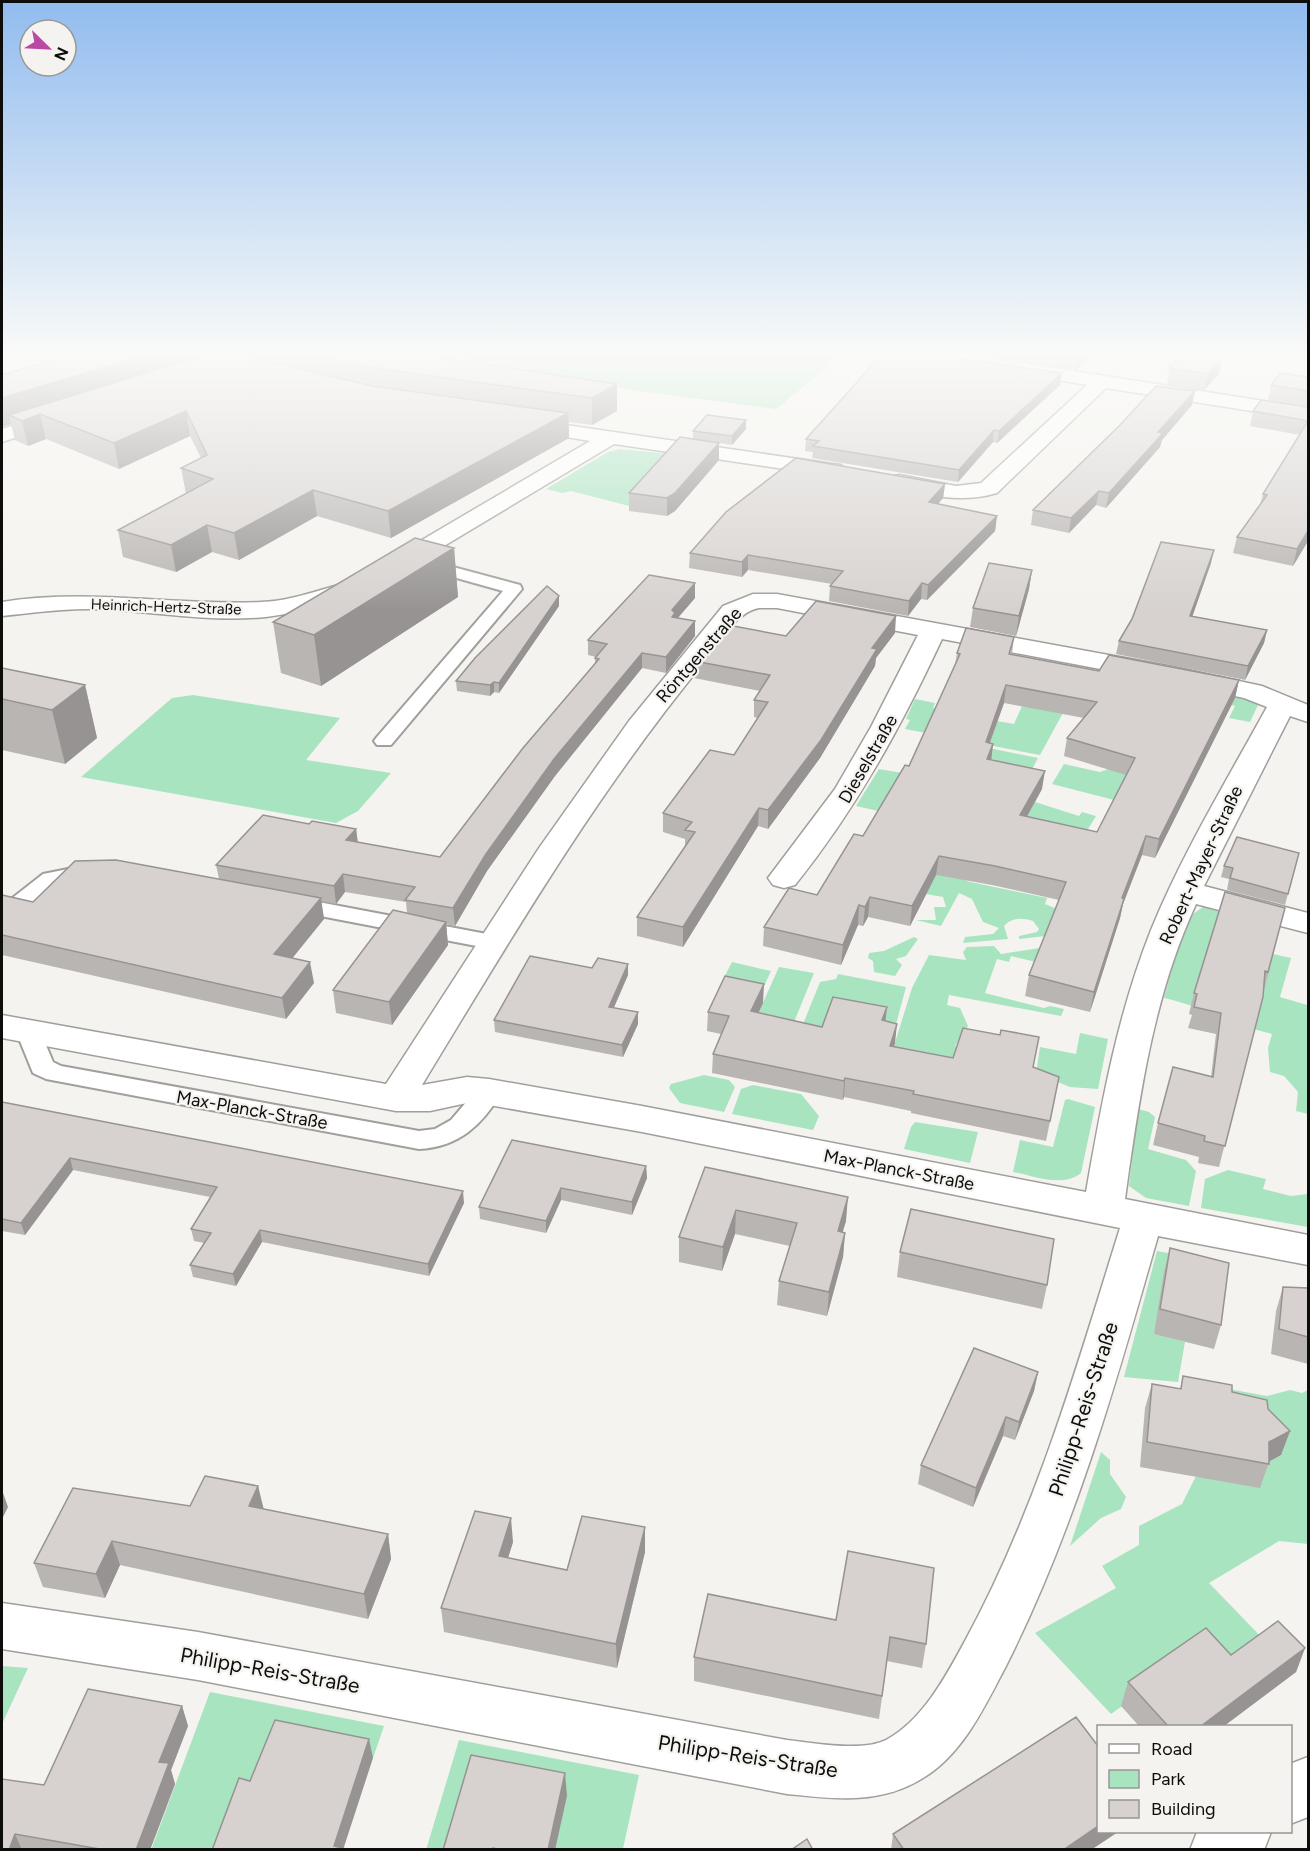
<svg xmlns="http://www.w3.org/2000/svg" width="1310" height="1851" font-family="Figtree,sans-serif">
<rect width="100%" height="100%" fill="#f5f3ef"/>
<path fill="#a8e4bf" d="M376,352H845L776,409L639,391L449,356Z
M620,449L719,459L711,468L633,507L571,491L562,493L546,489L608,452Z
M1179,682L1245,696L1258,705L1250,722L1229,718L1235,706L1195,697Z
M193,695L340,718L306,760L391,773L358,811L336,823L81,777L172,698Z
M915,699L935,703L933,708L995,727L997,721L1014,724L1022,706L1064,711L1040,755L905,729L910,720L906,719Z
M989,748L1038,758L1030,773L993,766L996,760L985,758Z
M1064,764L1100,772L1111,768L1137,773L1118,801L1052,784Z
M879,769L908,774L887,813L856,806Z
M1032,801L1079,816L1082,812L1096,816L1085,834L1019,819Z
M976,862L966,881L1047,898L1045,904L1057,909L1046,936L1019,939V936L1037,932L1039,929L1033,921C1022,918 1012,917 1004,926L1008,939L963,943L965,937L993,934L999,928L983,922L972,899L959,893L941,926L916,920H936L934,907H946L943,897L891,888Z
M1216,906L1273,954L1291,958L1280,997L1307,1005L1308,999V1114L1296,1111L1298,1092L1284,1076L1270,1072L1268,1048L1272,1034C1234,1025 1201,1006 1164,998L1186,919L1203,907Z
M914,937L918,939L906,956L896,959L902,965L895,976L874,972L873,961L868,958L869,953L884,951Z
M994,946L1001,954L1052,946L1049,965L1011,956L1009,962L997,959L985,993L1044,1008L1050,1006L1064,1009L1061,1016L949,995L947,1005L960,1008L968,1026L955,1046L960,1047L948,1088L888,1065L912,988L929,955L966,960L963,952L967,947Z
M732,962L771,971L759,997L718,989Z
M779,967L814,973L788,1037L751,1029Z
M838,974L906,987L891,1043L831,1035L795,1044L820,982L836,979Z
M1080,1033L1108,1039L1098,1089L1070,1087L1036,1073L1040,1047L1076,1054Z
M704,1075L729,1080L735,1087L724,1112L680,1103L669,1088L671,1084Z
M753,1085L801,1094L819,1116L813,1130L732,1114L741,1089Z
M1068,1099L1095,1107L1081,1173C1062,1188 1034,1176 1013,1172L1020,1140L1053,1147L1065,1100Z
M1138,1109L1149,1112L1155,1117L1148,1149L1186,1160L1196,1171L1189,1206L1146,1198L1129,1186Z
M915,1122L978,1132L970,1163L904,1149L911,1127Z
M1228,1170L1266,1179L1263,1189L1291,1196L1308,1194V1227L1201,1208L1205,1179Z
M1157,1251L1219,1262L1154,1333L1185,1342L1178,1382L1124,1377Z
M1223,1388L1267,1396L1290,1390L1302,1393L1308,1390V1544L1279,1541L1209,1583L1269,1645L1222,1679L1197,1653L1111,1714L1035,1633L1116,1588L1102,1566L1139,1545V1526L1182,1504L1196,1476L1261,1466L1281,1455Z
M1101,1452L1110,1460V1474L1126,1497L1121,1509L1101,1518L1070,1546Z
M2,1666L28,1668L2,1724Z
M210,1692L384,1726L373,1758L225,1849L151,1850Z
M459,1740L639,1775L623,1849L426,1850Z"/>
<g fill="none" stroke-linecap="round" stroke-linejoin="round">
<g stroke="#a19f9b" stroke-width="4">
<path id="service" d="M427,560L520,585L522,589L391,745H377L374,741L377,737L503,591L421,568L419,565Z
M88,865L96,866L99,871L96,876L58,884L25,908H9L6,903L43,874Z
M292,897L492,935L500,937L503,942L500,947L492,949L284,909L281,904L284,899Z
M21,1022L40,1031L53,1062L61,1066L419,1131L435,1129L451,1120L480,1086L489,1083L498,1086L502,1092C482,1125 459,1147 419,1149L46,1079L33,1073L20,1041L9,1030L12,1024Z"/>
</g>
<g stroke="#a19f9b" stroke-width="3">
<path id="minor" d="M1017,362L1308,408V420L1106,388L997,493C961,504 927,495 891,487L888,482L891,477L899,475L956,486L981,483L1087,385L1010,372L1008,368Z
M57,412L64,414L67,418L64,422L2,442V429Z
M525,419L833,464L841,465L844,470L841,475L833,476L614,444L404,570H388L384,565L388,560L590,441L518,429L515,425L518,421Z
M350,582L359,584L362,589L359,594C328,605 298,613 266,617C207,623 147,610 88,609C58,609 31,613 2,616V602C90,588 173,606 261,602C293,601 320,589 350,582Z
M753,594H777L1174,667L1262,686L1308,705V722L1290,716L1204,886L1308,913V933L1196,904C1153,997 1139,1098 1125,1199L1308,1235V1265L1158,1236C1116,1383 1075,1529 1006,1666C985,1706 963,1754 923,1778C880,1805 835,1799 787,1794L198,1680L2,1649V1603L198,1632L787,1740C814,1743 862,1752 886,1740C923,1720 946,1676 965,1641C1036,1511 1076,1369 1120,1228L642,1132L489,1105L467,1103L430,1111H396L2,1038V1015L386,1084L539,848L629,721L723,606ZM759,608H777L918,635L871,727L835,789L768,878L773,885L784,888L795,885C856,809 901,727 942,639L1174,683L1244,698L1267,707C1227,780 1182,854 1151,930C1117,1016 1102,1101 1086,1192L642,1106L489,1079L467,1077L422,1085C510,940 597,792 705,661C719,643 736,612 759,608Z"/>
</g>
<g stroke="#a19f9b" stroke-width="3">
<path id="tertiary" d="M1308,1757V1817L1290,1824V1764Z
M1197,1832H1271L1264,1850H1190Z"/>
</g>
<use href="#service" fill="#fff" fill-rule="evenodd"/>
<use href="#minor" fill="#fff" fill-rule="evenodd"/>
<use href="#tertiary" fill="#fff" fill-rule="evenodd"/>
</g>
<path fill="#b9b5b3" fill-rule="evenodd" d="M79,352H244L237,354L246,356V352H410L443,358L617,384V411L592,425L569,422V438L391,538L317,516L239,560L212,552L176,572L123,557L118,530L186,494L181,468L201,458L190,436L119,469L46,439L28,446L15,440L11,424L2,427V375Z
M945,352H1092L1091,356L1075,371Z
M1169,368L1219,374L1204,390L1167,385Z
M1308,377V407V406L1268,400L1271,385Z
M1060,385L997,443L993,442L958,482L812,458L813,452L805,451L806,439Z
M1192,405L1162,440L1160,447L1106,508L1096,505L1069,533L1031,525L1033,510Z
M1308,407V541L1293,566L1233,553L1237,537L1260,505L1263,494L1300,435L1250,426L1253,411Z
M746,429L732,445L719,443V460L675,511L667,516L629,511V493L693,439V431Z
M945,484L943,498L938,504L997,516L995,531L927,600L921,599L908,616L829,601L830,586L832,584L748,570L742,577L689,568L690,553Z
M454,548L458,597L321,686L281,673L273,622Z
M1211,563L1192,616L1267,630L1264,643L1245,680L1116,654L1119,641Z
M1032,570L1029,589L1016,636L970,627L973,608Z
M559,596V606L499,693L494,692L490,696L457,691L456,681Z
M695,598L678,618L695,636L666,673L642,668L555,776L487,871L455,926L446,924L448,945L392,1025L336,1013L333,990L407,913L406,902L345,892L336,904L321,901L324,919L292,958L314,983L286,1019L2,955V895L33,902L219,879L216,865L309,824L356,829L358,842L440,857L595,664V658L596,657L588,655V640Z
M895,633L876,658L875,666L820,758L768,829L758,826L683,947L637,936V917L685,846V839L663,832V813L734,755L758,718L754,717V700L760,691L694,678V661L786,636Z
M1014,637L1012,654L1099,671L1239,680L1235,698L1155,858L1142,855L1123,904L1120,918L1090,1012L1025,996L1029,975L1059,900L992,885L936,875L910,926L868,917L863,926L858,925L841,965L763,946L764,927L817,895L863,836L909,766L955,665L957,653ZM1004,703L1084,718L1067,738L1064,756L1126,775L1097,832L1027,817L1042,789L991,760L993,744L990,743Z
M2,668L85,685L97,738L65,764L2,750Z
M1299,853L1285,905L1227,890L1229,879L1221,877L1224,866Z
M1285,908L1219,1167L1198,1163L1199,1157L1153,1145L1158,1123L1211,1077L1216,1034L1188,1028L1192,1015L1189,1014L1194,993Z
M592,968L628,975L614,1008L638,1012V1024L623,1057L495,1032L494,1020Z
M763,1003L758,1013L822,1027L887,1007L885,1021L895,1043L894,1046L953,1058L1033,1067L1059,1077L1046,1141L911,1113V1111L844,1097L843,1100L712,1073L713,1054L721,1034L707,1031L708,1012Z
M2,1102L464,1203L429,1276L262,1242L236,1286L193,1277L190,1265L204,1243L194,1241L191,1229L210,1197L73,1170L25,1235L2,1231Z
M646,1166L647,1178L632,1215L561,1200L546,1233L480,1219L479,1207Z
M705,1167L846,1221L842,1232L845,1233L843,1257L827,1316L777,1305L779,1281L790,1246L735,1234L722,1271L679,1262V1237Z
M1170,1248L1221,1325L1214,1349L1154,1334L1164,1272Z
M900,1252L1047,1285L1042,1309L897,1277Z
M1283,1287L1308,1288V1364L1271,1354L1276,1311Z
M1038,1372L1034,1391L1015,1440L1003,1436L973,1507L918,1484L921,1465Z
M1183,1376L1268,1409L1290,1431L1281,1455L1269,1462L1260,1488L1140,1467L1145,1408L1152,1384L1180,1389Z
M258,1486L263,1509L388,1534L391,1559L368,1619L120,1565L105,1598L43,1587L34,1563L190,1506Z
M645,1527V1552L617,1668L444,1632L441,1608L513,1542L508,1558L567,1570Z
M708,1594L926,1644L922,1668L887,1661L879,1719L694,1681V1657Z
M1305,1648L1296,1672L1224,1726H1139L1121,1706L1128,1682L1231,1655Z
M182,1706L188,1726L171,1770L175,1784L150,1850H2L44,1785Z
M893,1834L1091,1850H891Z"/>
<path fill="#969392" d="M156,352H244L40,415L46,439L28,446L22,421L9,415L11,424L2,427V398Z
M1084,352H1092L1091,356L1075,371L1077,358Z
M1222,358L1219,374L1204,390L1208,374Z
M1062,373L1060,385L997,443L999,431Z
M617,384V411L592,425V398Z
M1195,391L1192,405L1162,440L1160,447L1106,508L1109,493L1158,432Z
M186,411L190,436L119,469L114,443Z
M568,413L569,438L391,538L388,511Z
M746,420V429L732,445V436Z
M994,430L993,442L958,482L959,470Z
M719,443V460L675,511L667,516V498Z
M945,484L943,498L927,516L929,502Z
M313,490L317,516L239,560L234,533Z
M1099,491L1096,505L1069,533L1071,518Z
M997,516L995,531L927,600L928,585Z
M207,525L212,552L176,572L171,545Z
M1308,531V541L1293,566L1297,549Z
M454,548L458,597L321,686L314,635Z
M1214,550L1211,563L1188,629L1190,616Z
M748,555V570L742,577V562Z
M1032,570L1029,589L1016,636L1019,616Z
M695,583V598L675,621L672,632V610Z
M922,583L921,599L908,616L909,601Z
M559,596V606L499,693V683Z
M896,616L895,633L876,658L875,666L820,758L768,829V810L872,648Z
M695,621V636L666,673V657Z
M1267,630L1264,643L1245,680L1248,666Z
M642,653V668L555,776L487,871L455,926L453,908L486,854L554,759Z
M1239,680L1235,698L1155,858L1159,839Z
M494,682V692L490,696V685Z
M85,685L97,738L65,764L52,710Z
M1006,685L1004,703L983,761L986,742Z
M993,744L991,762L987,759Z
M1045,771L1042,789L1017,834L1020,815Z
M759,808L758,826L683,947V927Z
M356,829L358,846L346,840Z
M1146,836L1142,855L1123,904L1120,918L1090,1012L1094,992L1122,898Z
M939,856L936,875L910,926L912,906Z
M343,874L345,892L336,904L334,886Z
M870,897L868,917L863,926L865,907Z
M321,898L324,919L278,976L274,954Z
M859,905L858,925L841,965L843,945Z
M446,922L448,945L392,1025L389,1002Z
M310,962L314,983L286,1019L282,998Z
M628,964V975L609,1018V1007Z
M764,984L763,1003L750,1031L751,1011Z
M887,1007L885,1026L882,1020Z
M638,1012V1024L623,1057L622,1045Z
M897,1024L895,1043L888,1065L890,1046Z
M845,1078L844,1097L843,1100L844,1081Z
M70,1158L73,1170L25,1235L21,1223Z
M646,1166L647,1178L632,1215V1202Z
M561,1188V1200L546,1233V1221Z
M463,1191L464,1203L429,1276L428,1264Z
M848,1197L846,1221L836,1255L838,1231Z
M736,1210L735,1234L722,1271L723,1247Z
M260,1230L262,1242L236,1286L233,1274Z
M845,1233L843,1257L827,1316L829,1292Z
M1038,1372L1034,1391L1015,1440L1019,1422Z
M1006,1417L1003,1436L973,1507L976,1488Z
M1290,1431L1281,1455L1266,1463L1269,1442Z
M258,1486L264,1510L249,1506Z
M2,1490L8,1507L2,1519Z
M511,1518L513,1542L501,1580L499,1556Z
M645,1527V1552L617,1668L616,1644Z
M388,1534L391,1559L368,1619L364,1594Z
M112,1541L120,1565L105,1598L96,1574Z
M1305,1648L1296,1672L1224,1726H1201Z
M182,1706L188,1726L171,1770L175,1784L150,1850H136L159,1762Z
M369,1739L373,1758L343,1850L334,1846Z
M565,1773L567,1796L555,1850H548Z
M1098,1826V1832H1118L1091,1850H1063Z
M15,1834L22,1850H9Z"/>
<path fill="#d7d2d0" stroke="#969392" stroke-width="1.5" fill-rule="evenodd" d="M79,352H156L2,398V375Z
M215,352H228L372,386L568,413L388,511L313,490L234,533L207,525L171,545L118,530L213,479L181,468L207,455L186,411L114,443L40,414L22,421L9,415Z
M305,352H410L443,358L617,384L592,398L373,368Z
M884,352H913L1062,373L999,431L994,430L959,470L813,446L819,441L806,439Z
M1033,352H1084L1077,358Z
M1184,352L1222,358L1208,374L1169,368Z
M1280,373L1308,377V391L1271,385Z
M1156,386L1195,391L1158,432L1163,433L1109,493L1099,491L1071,518L1033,510L1120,425Z
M1261,400L1308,407V531L1297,549L1237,537L1267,495L1263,494L1308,421L1253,411Z
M707,415L746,420L732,436L693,431Z
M680,437L719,443L675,493L667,498L629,493Z
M796,458L945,484L929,502L997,516L928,585L922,583L909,601L830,586L843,571L748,555L742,562L690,553L726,512Z
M415,538L454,548L314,635L273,622Z
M1161,542L1214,550L1190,616L1267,630L1248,666L1119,641L1132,619Z
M989,563L1032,570L1019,616L973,608Z
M649,575L695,583L672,610L675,613L672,617L695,621L666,657L642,653L554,759L486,854L453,908L405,900L415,887L343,874L334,886L216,865L263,815L309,824L312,821L356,829L346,840L440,857L523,748L599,659L595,658L607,644L588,640Z
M547,586L559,596L499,683L494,682L490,685L456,681L475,658Z
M816,601L896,616L872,648L877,649L821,740L768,810L759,808L683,927L637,917L695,832L685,830L692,822L663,813L710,750L734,755L768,702L754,700L770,675L694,661L723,624L786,636Z
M966,628L1014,637L1009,654L1099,671L1109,655L1239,680L1159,839L1146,836L1122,898L1124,899L1094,992L1029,975L1066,882L995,866L939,856L912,906L870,897L865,907L859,905L843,945L764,927L789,888L817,895L854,834L863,836L905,765L909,766L960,654L957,653ZM1006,685L1097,702L1067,738L1135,758L1097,832L1020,815L1045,771L987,759L993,744L986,742Z
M2,668L85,685L52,710L2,699Z
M1237,837L1299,853L1288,894L1230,878L1233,868L1224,866Z
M116,860L321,898L274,954L310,962L282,998L2,935V895L33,902L75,861Z
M1225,892L1285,908L1268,972L1265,971L1263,997L1225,1146L1204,1141L1205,1136L1158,1123L1173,1067L1213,1077L1221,1013L1194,1007L1197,994L1194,993Z
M393,910L446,922L389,1002L333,990Z
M530,956L592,968L598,958L628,964L609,1007L638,1012L622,1045L494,1020Z
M725,976L764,984L751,1011L822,1027L833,997L887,1007L882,1020L897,1024L890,1046L953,1058L963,1028L1000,1035L1001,1030L1039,1037L1033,1067L1059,1077L1050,1121L913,1094L914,1091L845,1078L844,1081L713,1054L729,1016L708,1012Z
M2,1102L463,1191L428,1264L260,1230L233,1274L190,1265L211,1233L191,1229L217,1187L70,1158L21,1223L2,1219Z
M512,1140L646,1166L632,1202L561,1188L546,1221L479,1207Z
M705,1167L848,1197L838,1231L845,1233L829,1292L779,1281L797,1223L736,1210L723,1247L679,1237Z
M911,1209L1054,1239L1047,1285L900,1252Z
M1170,1248L1229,1263L1221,1325L1160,1309Z
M1283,1287L1308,1288V1337L1279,1329Z
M974,1348L1038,1372L1019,1422L1006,1417L976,1488L921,1465Z
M1183,1376L1232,1385V1392L1267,1400L1268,1409L1290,1431L1269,1442V1464L1147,1442L1152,1384L1181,1389Z
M205,1476L258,1486L249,1506L388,1534L364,1594L112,1541L96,1574L34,1563L73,1488L190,1506Z
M475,1511L511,1518L499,1556L567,1570L582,1516L645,1527L616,1644L441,1608Z
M848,1551L934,1568L926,1644L890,1637L882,1696L694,1657L708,1594L836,1620Z
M1278,1621L1305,1648L1201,1726H1168L1128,1682L1206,1628L1231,1655Z
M88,1689L182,1706L159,1762L169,1763L136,1850H105L15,1834L9,1850H2V1779L44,1785Z
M1076,1717L1098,1746V1826L1063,1850H904L893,1834Z
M275,1720L369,1739L334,1846L350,1850H212L239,1778L250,1781Z
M471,1755L565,1773L548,1850H500L493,1848V1850H443Z
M807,1839L813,1850H791Z"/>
<linearGradient id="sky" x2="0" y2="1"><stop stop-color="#91bcef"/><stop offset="0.58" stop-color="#fafaf8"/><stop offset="1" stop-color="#fafaf8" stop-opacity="0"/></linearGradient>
<rect width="1310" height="611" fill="url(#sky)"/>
<g text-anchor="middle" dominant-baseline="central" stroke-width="4.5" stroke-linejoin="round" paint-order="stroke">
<g font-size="15" fill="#0d0d0c" stroke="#f5f3ef">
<text transform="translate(166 607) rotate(2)">Heinrich-Hertz-Straße</text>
</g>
<g font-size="18" fill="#0d0d0c" stroke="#f5f3ef">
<text transform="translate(699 655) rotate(-49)">Röntgenstraße</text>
<text transform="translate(868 759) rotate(-60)">Dieselstraße</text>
<text transform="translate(1201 865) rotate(-65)">Robert-Mayer-Straße</text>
<text transform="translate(252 1110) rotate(10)">Max-Planck-Straße</text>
<text transform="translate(899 1170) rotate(11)">Max-Planck-Straße</text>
</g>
<g font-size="21" fill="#0d0d0c" stroke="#f5f3ef">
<text transform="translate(1083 1409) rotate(-72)">Philipp-Reis-Straße</text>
<text transform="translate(270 1670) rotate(10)">Philipp-Reis-Straße</text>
<text transform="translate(748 1756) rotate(9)">Philipp-Reis-Straße</text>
</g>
</g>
<rect width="1310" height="1851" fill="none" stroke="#0d0d0c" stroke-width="6"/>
<rect x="1097" y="1725" width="195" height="108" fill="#f5f3ef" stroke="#989794" stroke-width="1.5"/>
<rect x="1109" y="1744" width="30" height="9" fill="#ffffff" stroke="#989794" stroke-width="1.5"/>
<text x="1151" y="1755" font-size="18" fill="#0d0d0c">Road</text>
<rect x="1109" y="1770" width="30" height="18" fill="#a8e4bf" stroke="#989794" stroke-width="1.5"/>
<text x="1151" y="1785" font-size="18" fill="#0d0d0c">Park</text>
<rect x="1109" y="1800" width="30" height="18" fill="#d7d2d0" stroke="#989794" stroke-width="1.5"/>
<text x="1151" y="1815" font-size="18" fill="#0d0d0c">Building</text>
<g transform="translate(48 48) rotate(114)"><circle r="28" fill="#f5f3ef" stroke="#989794" stroke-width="1.5"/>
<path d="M0-4.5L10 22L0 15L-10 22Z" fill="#ba49a4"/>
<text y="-9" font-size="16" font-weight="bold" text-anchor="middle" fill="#0d0d0c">N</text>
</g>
</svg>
